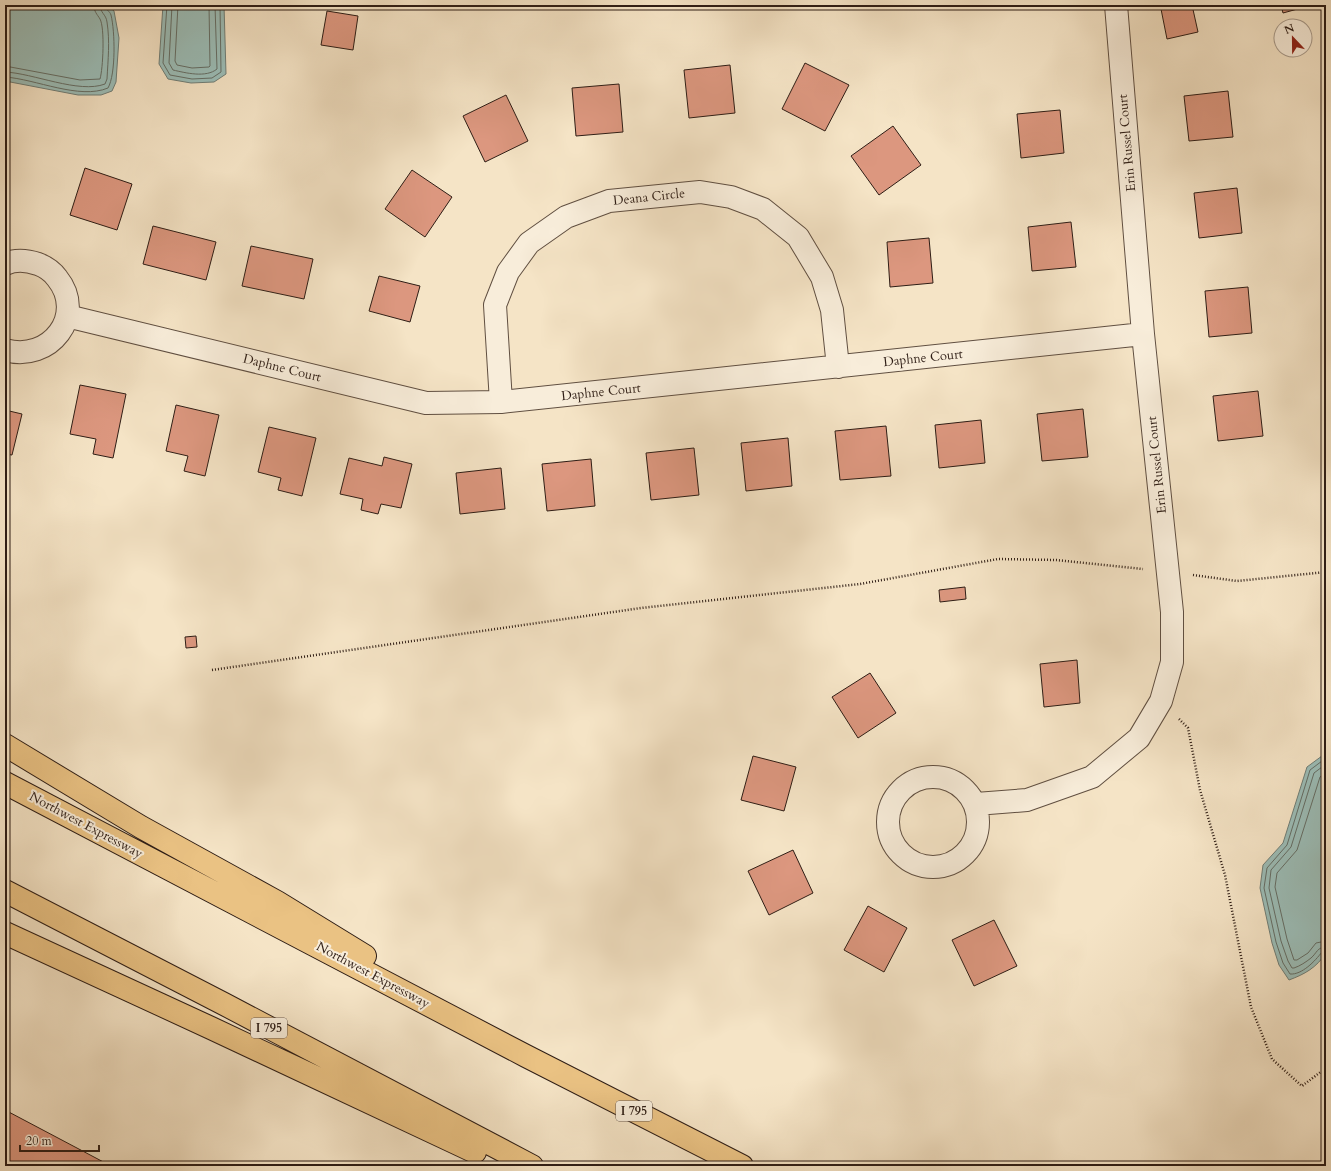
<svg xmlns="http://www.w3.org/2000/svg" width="1331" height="1171" font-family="Cardo,serif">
<rect width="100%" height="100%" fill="#f5e4c6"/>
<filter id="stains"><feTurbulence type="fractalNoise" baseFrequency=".005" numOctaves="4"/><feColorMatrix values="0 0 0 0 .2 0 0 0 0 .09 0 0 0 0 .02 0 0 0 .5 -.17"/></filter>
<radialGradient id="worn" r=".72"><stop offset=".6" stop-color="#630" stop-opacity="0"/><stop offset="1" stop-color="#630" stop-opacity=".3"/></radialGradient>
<path fill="#9cbeb8" stroke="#707e77" d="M5,5H107L114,11L119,38L116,82L112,91L101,95H78L5,81Z
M163,5H224L226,74L214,82L191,83L168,79L159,64Z
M1326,753V953C1316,968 1305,974 1289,980L1279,965L1272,943L1260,888L1263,865L1283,843L1307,767Z"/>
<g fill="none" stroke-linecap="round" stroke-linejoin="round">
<path stroke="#656e66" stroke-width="1" d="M167,5L163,63L170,75L192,79L212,78L221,72L220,5
M172,5L169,63L173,70C186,73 206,78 217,69L215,5
M178,5L175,61L177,65L192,68L209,67L210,66L209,5
M5,66L80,80L100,79C103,69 105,28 100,19C97,14 94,12 94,5
M5,72C33,73 79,94 105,84L107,79C108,60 110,41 107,22C106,14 100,13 100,5
M5,77C36,79 79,100 108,88C116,74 115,31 111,15C110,11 105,10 105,5
M1326,758L1310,770L1287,845L1267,868L1264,888L1276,942L1283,963L1290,974C1302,975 1315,961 1322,952H1326
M1326,764L1314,773L1291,847L1271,870L1269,888L1281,941L1288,961L1292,968H1294C1300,966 1306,962 1311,958C1317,953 1317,947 1326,947
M1326,772L1320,777L1297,850L1277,873L1275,887L1287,939L1294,960H1297L1308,953L1316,943L1326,941"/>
</g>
<path fill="#dc977f" stroke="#2e1d15" d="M1178,5H1192L1198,32L1167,39L1161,9Z
M1281,5H1312L1283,13Z
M327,11L358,16L353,50L321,45Z
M805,63L849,85L825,131L782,109Z
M730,65L735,113L689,118L684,70Z
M619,84L623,132L576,136L572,88Z
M1228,91L1233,137L1189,141L1184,96Z
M506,95L528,141L485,162L463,116Z
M1060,110L1064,153L1021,158L1017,114Z
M893,126L921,165L879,195L851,156Z
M85,168L132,184L117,230L70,215Z
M412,170L452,197L425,237L385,209Z
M1237,188L1242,233L1199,238L1194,193Z
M1071,222L1076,267L1032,271L1028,227Z
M153,226L216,242L206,280L143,264Z
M929,238L933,283L890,287L887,242Z
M251,246L313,259L304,299L242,286Z
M379,276L420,286L410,322L369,311Z
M1248,287L1252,333L1209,337L1205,291Z
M80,385L126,394L113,458L93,454L96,439L70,434Z
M1258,391L1263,436L1218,441L1213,396Z
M176,405L219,415L205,476L184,471L188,456L166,451Z
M1083,409L1088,457L1042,461L1037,414Z
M5,410L22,414L12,455L5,454Z
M981,420L985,463L939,468L935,425Z
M886,426L891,476L840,480L835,431Z
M269,427L316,438L302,496L278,490L281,478L258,472Z
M788,438L792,486L746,491L741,443Z
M694,448L699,495L651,500L646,453Z
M384,457L412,464L401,508L381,504L378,514L361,510L363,499L340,494L349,458L382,466Z
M591,459L595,506L547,511L542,464Z
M501,468L505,509L460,514L456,473Z
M965,587L966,599L940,602L939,590Z
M196,636L197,647L186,648L185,637Z
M1077,660L1080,703L1044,707L1040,664Z
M870,673L896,713L858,738L832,697Z
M753,756L796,767L784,811L741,800Z
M793,850L813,893L769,915L748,871Z
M868,906L907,928L884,972L844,950Z
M994,920L1017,966L974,986L952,940Z
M5,1110L111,1166H5Z"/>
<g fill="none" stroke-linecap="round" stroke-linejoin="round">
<g stroke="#604f41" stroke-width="24">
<path id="minor" d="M5,264C16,259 26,260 38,264C46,267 52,271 57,278C87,315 50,363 5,350
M67,316L426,403L501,402L1143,334
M501,402L495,305L508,272L529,243L566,217L609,201L700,192L731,197L763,209L798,237L822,277L832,310L838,367
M888 822a45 45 0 1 1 90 0a45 45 0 1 1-90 0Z
M976,804L1027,800L1092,777L1139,738L1161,701L1172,662V612L1143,334L1116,5"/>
</g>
<g stroke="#2e1d15" stroke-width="24">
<path id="highway" d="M5,745L141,827L277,902L365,956
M5,783L526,1056L742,1166
M5,891L224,1004L532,1166
M5,933L211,1028L475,1152"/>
</g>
<path stroke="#2e1d15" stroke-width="2.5" stroke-dasharray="1 2" stroke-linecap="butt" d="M1193,575L1237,581L1326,572
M212,670L641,608L860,584L998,559L1056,560L1143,569
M1179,719L1188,728L1200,790L1225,875L1251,1007L1272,1059L1302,1086L1326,1068"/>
<use href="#minor" stroke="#f8edda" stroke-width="22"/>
<use href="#highway" stroke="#eac283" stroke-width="22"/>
</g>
<g text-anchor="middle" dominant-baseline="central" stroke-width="4" stroke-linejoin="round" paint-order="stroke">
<g fill="#f8edda" stroke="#6b5b50" stroke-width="1">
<rect x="251" y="1018" width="36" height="20" rx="3"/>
<rect x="616" y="1101" width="36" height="20" rx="3"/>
</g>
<g font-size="12" font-weight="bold" fill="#2e1d15">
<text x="269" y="1028">I 795</text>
<text x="634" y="1111">I 795</text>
</g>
<g font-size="13" fill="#2e1d15" stroke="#f8edda">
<text transform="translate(1127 143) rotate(-95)">Erin Russel Court</text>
<text transform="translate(649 197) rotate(-6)">Deana Circle</text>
<text transform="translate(923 358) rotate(-6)">Daphne Court</text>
<text transform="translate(282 368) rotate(14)">Daphne Court</text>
<text transform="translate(601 392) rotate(-6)">Daphne Court</text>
<text transform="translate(1157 465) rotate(-96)">Erin Russel Court</text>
<text transform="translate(86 825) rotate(28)">Northwest Expressway</text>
<text transform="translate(373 975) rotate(28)">Northwest Expressway</text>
</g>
</g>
<rect width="1331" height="1171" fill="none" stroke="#f5e4c6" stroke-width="20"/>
<rect x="6" y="6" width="1319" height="1159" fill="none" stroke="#2e1d15" stroke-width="2"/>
<rect x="10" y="10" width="1311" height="1151" fill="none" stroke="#2e1d15"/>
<g transform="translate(1293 38) rotate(338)"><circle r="19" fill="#f8edda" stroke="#a79a8b"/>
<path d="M0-3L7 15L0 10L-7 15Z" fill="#8f2418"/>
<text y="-6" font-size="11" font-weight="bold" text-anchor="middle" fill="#2e1d15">N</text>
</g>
<path d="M20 1145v6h79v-6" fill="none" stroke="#2e1d15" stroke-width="2"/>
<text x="26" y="1145" font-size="12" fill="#2e1d15" stroke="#f8edda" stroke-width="3" paint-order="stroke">20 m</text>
<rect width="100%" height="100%" filter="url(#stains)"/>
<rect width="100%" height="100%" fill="url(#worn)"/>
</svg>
